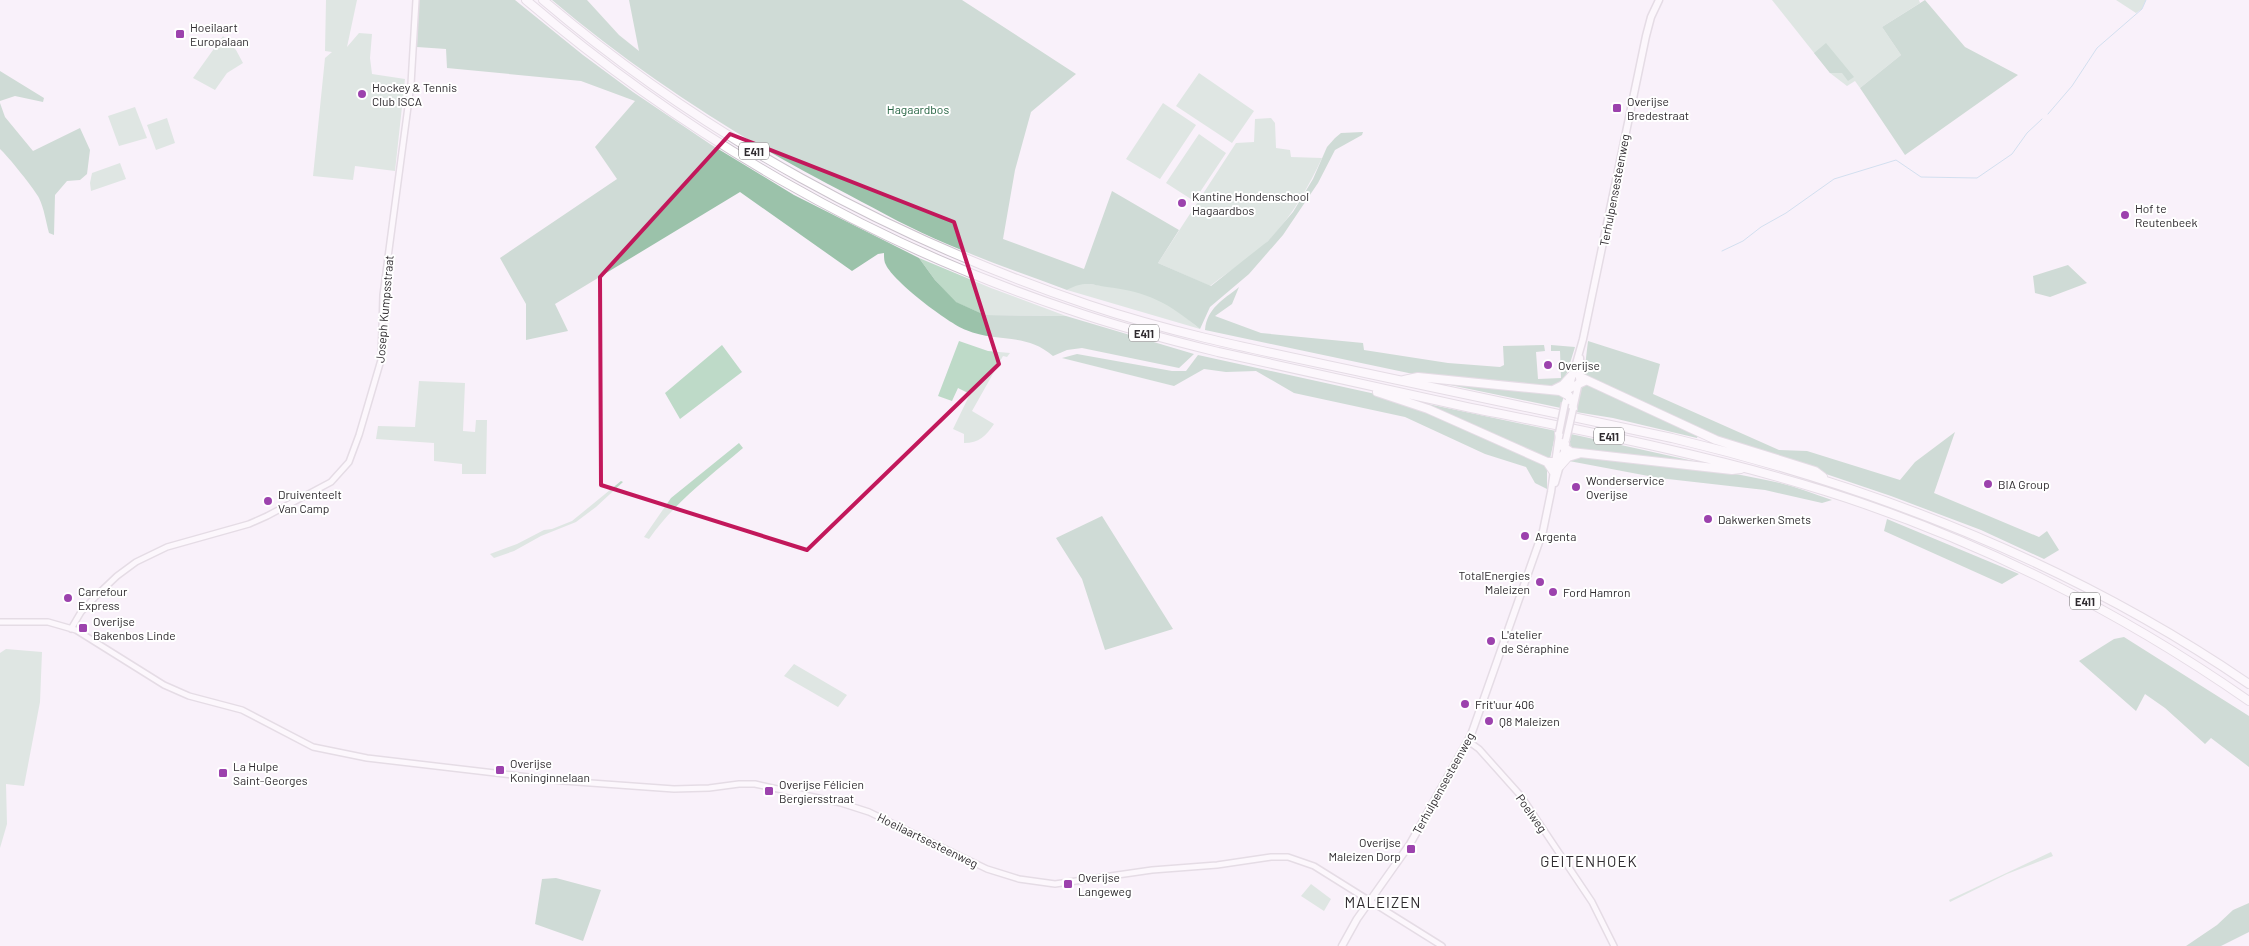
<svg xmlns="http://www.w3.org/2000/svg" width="2249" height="946" font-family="Barlow,sans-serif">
<rect width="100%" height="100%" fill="#f9f1fa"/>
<path fill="#bedac8" d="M326,0H357L347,47L359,33L372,34L370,58L372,74L405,79L395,171L355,166L353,180L313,176L325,58L332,52L325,51Z
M1772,0H1919L1920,3L1882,27L1901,55L1860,88L1855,81L1847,86L1830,73Z
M2116,0H2146L2142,9L2136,13Z
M223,36L236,50L243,63L227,73L215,90L193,78Z
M1199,73L1254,111L1232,143L1176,106Z
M1163,103L1196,125L1160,179L1126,159Z
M135,107L147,138L119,146L108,116Z
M167,118L175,143L156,150L147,125Z
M1271,118L1275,123L1276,148L1290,150L1291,157L1322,158C1308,188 1292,216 1269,240C1252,257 1229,271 1210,286L1158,263L1236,143L1254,142L1255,119Z
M1199,134L1226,153L1194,201L1166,183Z
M120,163L126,179L91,191L90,183L92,173Z
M919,258L991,288L1066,316L985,315L955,302L935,280Z
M1080,283C1104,286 1130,288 1152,296C1170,303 1185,317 1200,329L1067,290Z
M959,341L988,351L1010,353L1007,357L1003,356L972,411L994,424C986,436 979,443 964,443V434L953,429L970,394L958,388L952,401L938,396Z
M722,345L742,372L680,419L665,393Z
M419,381L465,383L463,431L475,432L476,420H487L486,474H462V464L434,461V443L376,439L378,426L415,427Z
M739,443L743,448C709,477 674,503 649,539L644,537L671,498Z
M621,481L623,482L596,507L576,522L541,536L514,551L494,558L490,554L517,544L544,530L552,529L572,521Z
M6,649L42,652L40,702L24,786L6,784L7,824L0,848V653Z
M794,664L847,695L838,707L784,676Z
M2051,852L2053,856L2007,874L1950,902L1949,900Z
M1311,884L1331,899L1324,911L1301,896Z"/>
<path fill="#9bc2aa" d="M418,0H515L583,55L633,92L710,144L794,195L919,258L935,280L956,302L985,315L1066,316L1194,354L1179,368L1082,348L1067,350L1053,356C1026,332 996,343 966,330C948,323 894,282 886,265C884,262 884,257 884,253L878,254L852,271L740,192L555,304L568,331L526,340V304L500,258L617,179L595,147L635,101L581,81L447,68L446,49L417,47Z
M552,0H587L619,35L639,51L629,0H962L1076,74L1031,112L1015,170L1003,239L1084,269L1112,191L1179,230L1158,263L1211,286L1268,241L1293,212L1313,179L1327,147L1335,138L1341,133L1363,132L1362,135L1335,150L1318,183L1283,235L1249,274L1210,307L1200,329C1168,303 1149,292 1107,287C1089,284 1084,281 1067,290C1027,275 986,261 947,244C913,230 881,212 849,195C743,141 643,77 552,0Z
M1925,0L1965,47L2018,75L1905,155L1860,88L1901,55L1882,27Z
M1826,43L1854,77L1848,81L1842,73H1830L1814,53Z
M0,71L44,98L43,102L15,96L0,101Z
M0,103L5,117L33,151L80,128L90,150L87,174L80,180L67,181L55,195L54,235L49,233C46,222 44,208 39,198C36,191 7,155 0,149Z
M2068,265L2087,283L2050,297L2035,293L2033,276Z
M1239,287L1232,304L1215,316L1261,333L1363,343L1364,350L1448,363L1500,367L1504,365L1503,346L1544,345L1545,351L1536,352L1538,379L1561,378L1560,351H1551V345L1575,347L1567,373L1560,382L1561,385L1556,386L1418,375L1205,330C1207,308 1223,300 1239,287Z
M1588,341L1660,364L1653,394L1779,450L1807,451L1900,480L1915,462L1955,432L1934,493L2039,537L2047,531L2059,550L2044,559L1981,530L1891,496L1726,440L1588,379L1584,375Z
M1077,354L1172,371H1186L1198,355L1380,395L1406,403L1543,463L1547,466V489L1535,483L1526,467L1485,454L1405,417L1294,393L1256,371L1226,372L1204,369L1174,386L1062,358Z
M1450,382L1564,394L1561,408L1450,385Z
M1582,384L1590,385L1698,435L1697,438L1613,418L1576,412Z
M1428,404L1556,431L1550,459L1545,458L1428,407Z
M1571,434L1698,462L1697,463L1571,449L1569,447Z
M1575,457C1639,462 1703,466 1766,480C1789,484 1811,493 1832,500L1822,503L1765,490L1659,478L1569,461Z
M1102,516L1173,629L1105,650L1082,579L1056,538Z
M1887,519L2019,574L2002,584L1884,531Z
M2124,637L2249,716V767L2211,738L2205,744L2165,708L2145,694L2136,711L2079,661L2114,639Z
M556,878L601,890L583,941L535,924L542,879Z
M2249,903V932L2221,946H2186L2217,925L2233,910Z"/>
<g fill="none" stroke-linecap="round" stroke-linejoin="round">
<path stroke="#a3cbe3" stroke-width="1" d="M2048,114L2072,86L2097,48L2142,9L2146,0
M1722,251L1743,241L1761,227L1786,213L1834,179L1896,160L1921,177L1977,178L2012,154L2027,133L2042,119"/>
<g stroke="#ccc4cd" stroke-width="8">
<path id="minor" d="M0,622H48L76,630L164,685L189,696L242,710L313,747L367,758L563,781L674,789L709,788L739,784H755L841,803L869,812L987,869L1019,879L1055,884L1152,870L1217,865L1271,857H1288L1314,866L1442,946
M71,629L81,612L97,595L117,576L136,562L167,547L249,524L267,516L331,482L349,462L359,435L381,360L383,295L411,84L416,0
M1468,741L1479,749L1521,796L1592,902L1614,946"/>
</g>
<g stroke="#ccc4cd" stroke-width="9">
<path id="major" d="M1568,392L1583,339L1646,36L1651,17L1659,0
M1573,409L1580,377V358
M1555,483L1566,444
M1342,946L1357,919L1410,844L1471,735L1543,531L1551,492L1559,435"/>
</g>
<g stroke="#ccc4cd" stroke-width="10">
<path id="highway" d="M526,0C685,136 871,244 1070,310C1119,327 1169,340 1218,352C1303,371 1387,390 1471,408C1590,432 1710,455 1825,491C1975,538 2120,611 2249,701
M543,0C703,136 890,238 1089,305C1178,335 1272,353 1365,373C1467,394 1570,417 1672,438C1877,487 2075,565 2249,684
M1580,377L1716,440L1815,471L1823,477
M1404,380L1418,377L1560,391L1569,396L1573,409
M1568,389L1585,381
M1553,390L1563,385L1573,374
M1377,392L1428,409L1547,462H1554L1562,456
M1559,433L1562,446L1571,452L1732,470L1741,469
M1547,462L1553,471
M1560,466L1568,457L1578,454"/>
</g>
<use href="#minor" stroke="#fff" stroke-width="5"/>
<use href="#major" stroke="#fff" stroke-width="6"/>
<use href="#highway" stroke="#fff" stroke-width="8"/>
<g stroke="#ccc4cd" stroke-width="9" stroke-linecap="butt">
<path id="major-bridge" d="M1559,433L1565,403
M1566,440L1573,409"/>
</g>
<use href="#major-bridge" stroke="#fff" stroke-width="6"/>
</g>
<path d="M0 0H2249V946H0ZM730,134L954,222L999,364L807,550L601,485L600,277Z" fill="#f9f1fa" fill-opacity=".55" fill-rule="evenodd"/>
<path fill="none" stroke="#c2185b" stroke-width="4" stroke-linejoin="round" d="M730,134L954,222L999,364L807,550L601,485L600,277Z"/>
<g fill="#9c42ad" stroke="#fff" stroke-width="2">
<rect x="175" y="29" width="10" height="10" rx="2.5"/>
<circle cx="362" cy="94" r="5"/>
<rect x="1612" y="103" width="10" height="10" rx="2.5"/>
<circle cx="1182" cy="203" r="5"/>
<circle cx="2125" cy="215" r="5"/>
<circle cx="1548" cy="365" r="5"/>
<circle cx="1988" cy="484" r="5"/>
<circle cx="1576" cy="487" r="5"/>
<circle cx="268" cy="501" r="5"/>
<circle cx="1708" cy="519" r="5"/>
<circle cx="1525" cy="536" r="5"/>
<circle cx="1540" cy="582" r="5"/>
<circle cx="1553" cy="592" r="5"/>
<circle cx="68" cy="598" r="5"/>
<rect x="78" y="623" width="10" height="10" rx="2.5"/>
<circle cx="1491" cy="641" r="5"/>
<circle cx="1465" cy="704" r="5"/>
<circle cx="1489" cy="721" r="5"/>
<rect x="495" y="765" width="10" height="10" rx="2.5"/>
<rect x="218" y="768" width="10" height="10" rx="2.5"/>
<rect x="764" y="786" width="10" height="10" rx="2.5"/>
<rect x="1406" y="844" width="10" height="10" rx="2.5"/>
<rect x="1063" y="879" width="10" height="10" rx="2.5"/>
</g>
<g text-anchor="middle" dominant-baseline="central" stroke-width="4" stroke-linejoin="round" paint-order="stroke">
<g fill="#fff" stroke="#6d6b6d" stroke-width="1">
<rect x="739" y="142.5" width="30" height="17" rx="4"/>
<rect x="1129" y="324.5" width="30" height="17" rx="4"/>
<rect x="1594" y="427.5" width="30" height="17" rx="4"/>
<rect x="2070" y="592.5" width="30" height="17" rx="4"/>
</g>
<g font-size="11" font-weight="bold" fill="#2f2b2f">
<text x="754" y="151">E411</text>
<text x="1144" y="333">E411</text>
<text x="1609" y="436">E411</text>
<text x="2085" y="601">E411</text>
</g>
<g font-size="12" fill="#2f2b2f" stroke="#fff" text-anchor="start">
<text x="190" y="27">Hoeilaart<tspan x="190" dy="14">Europalaan</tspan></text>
<text x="372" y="87">Hockey &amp; Tennis<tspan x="372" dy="14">Club ISCA</tspan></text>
<text x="1627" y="101">Overijse<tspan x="1627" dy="14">Bredestraat</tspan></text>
<text x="1192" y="196">Kantine Hondenschool<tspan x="1192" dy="14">Hagaardbos</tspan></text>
<text x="2135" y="208">Hof te<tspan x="2135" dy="14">Reutenbeek</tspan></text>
<text x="1558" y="365">Overijse</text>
<text x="1586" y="480">Wonderservice<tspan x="1586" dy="14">Overijse</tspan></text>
<text x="1998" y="484">BIA Group</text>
<text x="278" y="494">Druiventeelt<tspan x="278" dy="14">Van Camp</tspan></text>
<text x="1718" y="519">Dakwerken Smets</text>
<text x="1535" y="536">Argenta</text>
<text x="1530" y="575" text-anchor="end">TotalEnergies<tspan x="1530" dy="14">Maleizen</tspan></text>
<text x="78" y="591">Carrefour<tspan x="78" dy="14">Express</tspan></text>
<text x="1563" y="592">Ford Hamron</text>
<text x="93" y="621">Overijse<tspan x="93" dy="14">Bakenbos Linde</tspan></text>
<text x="1501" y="634">L'atelier<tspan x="1501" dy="14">de Séraphine</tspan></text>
<text x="1475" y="704">Frit'uur 406</text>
<text x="1499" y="721">Q8 Maleizen</text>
<text x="510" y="763">Overijse<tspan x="510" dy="14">Koninginnelaan</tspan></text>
<text x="233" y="766">La Hulpe<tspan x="233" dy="14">Saint-Georges</tspan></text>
<text x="779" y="784">Overijse Félicien<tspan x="779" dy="14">Bergiersstraat</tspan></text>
<text x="1401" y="842" text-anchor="end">Overijse<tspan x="1401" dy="14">Maleizen Dorp</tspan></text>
<text x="1078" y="877">Overijse<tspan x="1078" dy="14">Langeweg</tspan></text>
</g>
<g font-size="12" fill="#246241" stroke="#fff">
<text x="918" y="109">Hagaardbos</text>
</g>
<g font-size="12" fill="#2f2b2f" stroke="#fff">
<text transform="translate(1614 190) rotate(-79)">Terhulpensesteenweg</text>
<text transform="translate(384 309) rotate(-85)">Joseph Kumpsstraat</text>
<text transform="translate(1443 783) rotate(-61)">Terhulpensesteenweg</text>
<text transform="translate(1532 813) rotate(55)">Poelweg</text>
<text transform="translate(928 840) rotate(26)">Hoeilaartsesteenweg</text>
</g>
<g font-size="15" letter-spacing="1" fill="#2f2b2f" stroke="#fff">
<text x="1589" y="861">GEITENHOEK</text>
<text x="1383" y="902">MALEIZEN</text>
</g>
</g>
</svg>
